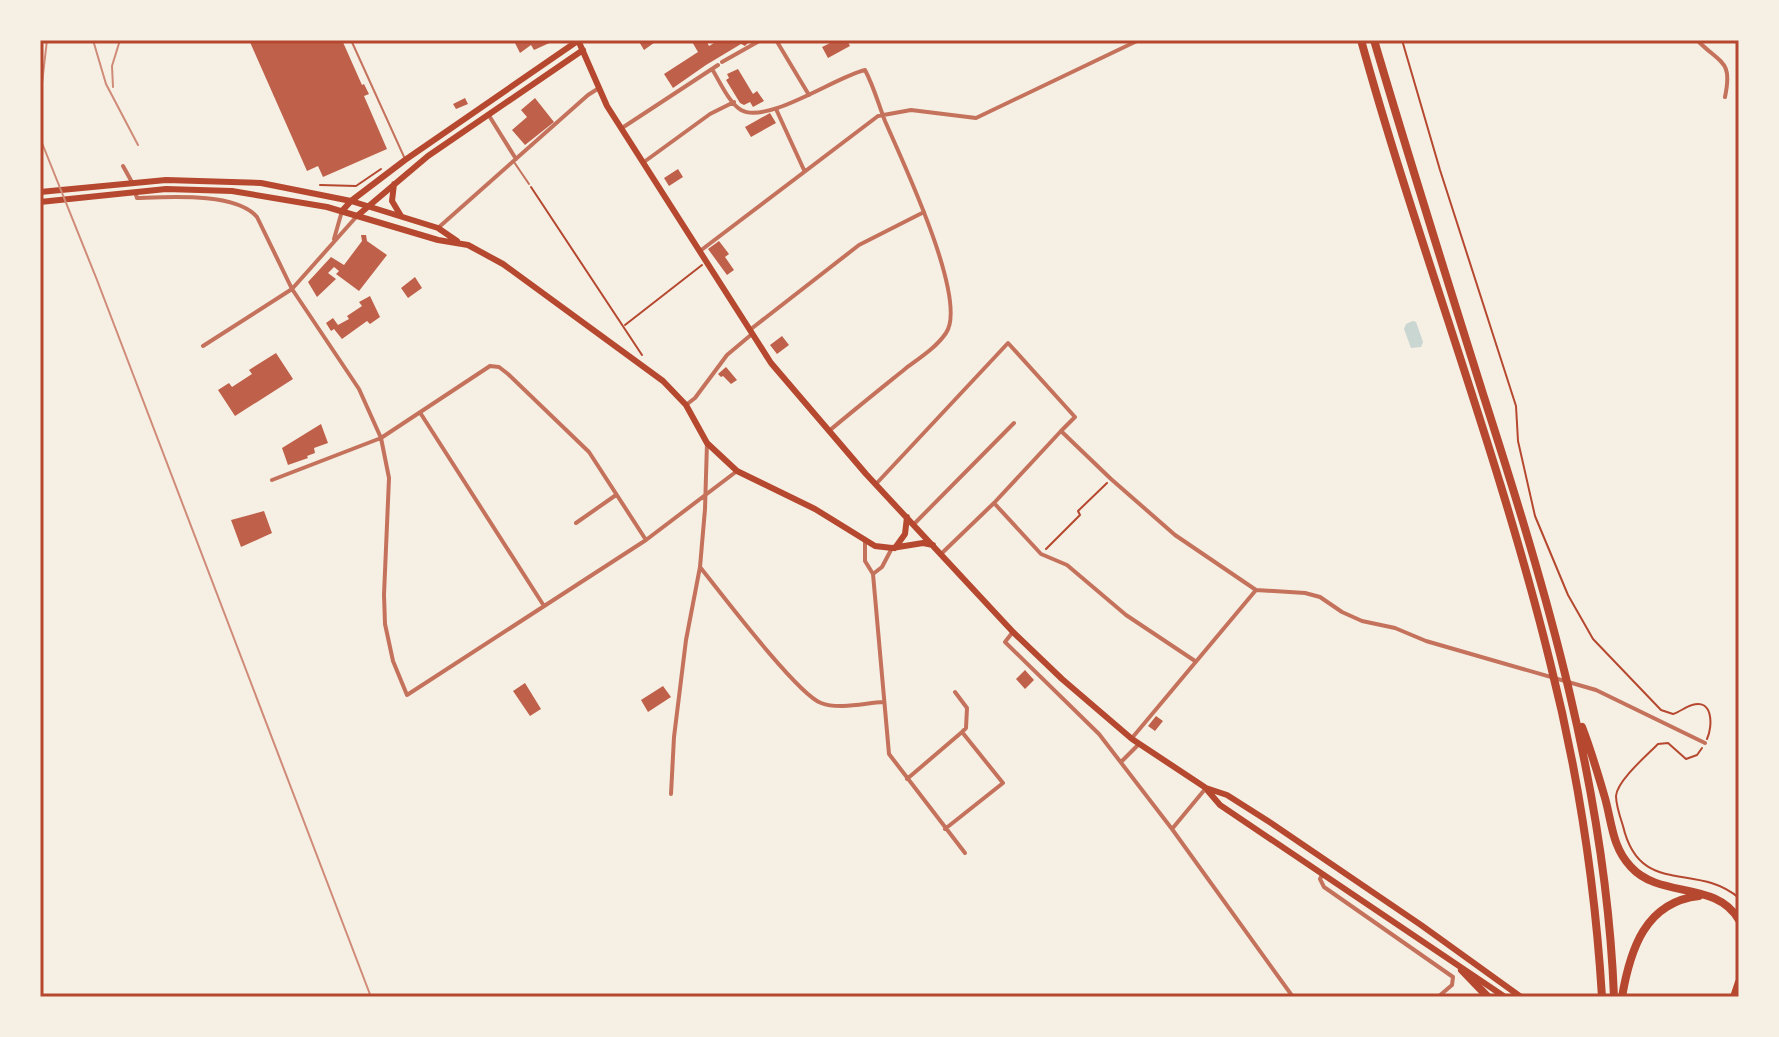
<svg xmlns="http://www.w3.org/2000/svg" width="1779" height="1037" font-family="Lato,sans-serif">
<rect width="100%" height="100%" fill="#f6efe4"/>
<path fill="#c9d6d2" d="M1413,321L1416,322L1423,342L1421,347L1411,348L1404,329L1406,324Z"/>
<path fill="#bf614a" d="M249,40H342L362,85L364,84L369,94L364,96L387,149L323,177L318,166L307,171Z
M520,40H556L534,50L531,45L520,53L515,43Z
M638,40H658L644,50Z
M691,40H706L709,46L719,40L750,41L745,46L741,44L706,65L673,88L664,74L698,52Z
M836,40H847L850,46L828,58L822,47Z
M738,69L753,94L757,91L764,101L753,107L750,102L744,105L740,103L726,80L729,78L727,74Z
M465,98L468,104L456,109L453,104Z
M535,98L554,122L525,145L512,130L527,117L521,110Z
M770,113L776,123L751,137L745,127Z
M678,169L683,177L669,186L664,178Z
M361,235H366L367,241L387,255L359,291L336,274L339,271L334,267L328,273L336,279L317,297L308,282L331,257L344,265L362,241Z
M719,241L729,254L725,257L734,270L727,275L708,249Z
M415,277L422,288L408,298L401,288Z
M370,296L380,317L370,324L367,321L342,339L334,329L331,331L326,323L333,318L338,325L349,319L347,316L362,306L359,302Z
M782,336L789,345L777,354L770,345Z
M276,353L293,379L235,416L218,390L229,383L232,387L252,374L249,370Z
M726,367L737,380L731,384L723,376L721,377L718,374Z
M321,424L328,443L314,448L315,453L307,456L308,458L288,465L282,448Z
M264,511L272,533L241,547L231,520Z
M1025,670L1034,680L1025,689L1016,679Z
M525,683L541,709L530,716L513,691Z
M663,686L671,697L648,712L641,700Z
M1156,716L1163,721L1155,731L1148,726Z"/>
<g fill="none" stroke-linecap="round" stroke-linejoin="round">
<path stroke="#b5482f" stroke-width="2" d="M1402,40L1440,170L1516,406L1518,441L1535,516L1568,595L1593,639L1661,710L1673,714C1680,712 1685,707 1692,705C1713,698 1713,726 1707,739
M320,185L356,186L381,169
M531,187L642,355
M625,325L702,265
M1046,549L1080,515L1078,511L1107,483
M1702,748L1697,755L1686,759L1668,743L1658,744C1647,755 1617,781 1616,796C1616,805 1620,817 1623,826C1640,898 1696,861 1739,898"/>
<path stroke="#c5725c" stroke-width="2" d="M351,40L405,159
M514,162L529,184"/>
<path stroke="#c5725c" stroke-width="4" d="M776,40L809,95
M1697,40C1720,64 1733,59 1725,97
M722,62L761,40
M712,69C719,80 729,103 741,110C767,125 837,76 865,70C874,87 878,103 885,121C901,158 969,300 946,333C936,348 918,359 905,369C879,390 854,410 829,431
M776,109L804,170
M488,114L516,159
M622,128L718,65
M644,162L710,114L734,102
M123,166L133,184
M135,192L137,198C168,197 236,192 257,217L292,289L359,389L381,438L389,478L384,595L385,624L393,661L407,695L646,540L737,471
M438,228L588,95L599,88
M334,239L342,211
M700,251L878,116L911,110L976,118L1139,40
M751,329L859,245L924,212
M203,346L292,289L357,216
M686,405L695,398L727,355L752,334
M421,414L544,606
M272,480L381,438L490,366L499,367L508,374L589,452L646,540
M876,484L1008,343L1075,417L1061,431L1111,479L1175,535L1256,590
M994,503L1041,554L1067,565L1126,615L1195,661
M576,523L616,495
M914,524L1014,423
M865,541V561L873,574L889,754L965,853
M941,554L994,503L1061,431
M700,567C720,592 797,694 821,703C839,710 865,703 883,702
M873,574L882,567L892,548
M1256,590L1305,593L1320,597L1342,612L1362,621L1395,628L1426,641L1596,690L1705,743
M1012,633L1005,642L1099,734L1172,829L1293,997
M955,692L967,708L966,728L962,732
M1132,738L1256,590
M1121,762L1139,744
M907,779L962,732L1003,783L945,829
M671,794L674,737L686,640L700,567L705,509L707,443
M1172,829L1206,788
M1322,875L1320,879L1324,887L1453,977L1452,985L1438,997"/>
<path stroke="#b5482f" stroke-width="6" d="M578,40L607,106L771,363L866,474L1013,632L1062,679L1132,739L1206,788L1227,795L1271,823L1421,925L1521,997
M394,184L392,201L401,216
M40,192L166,180L261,183L351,201L438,228L457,241
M40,202L166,189L232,191L327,207L438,240L468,245L503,264L663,381L686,405L707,443L737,471L815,509L875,546L892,548L923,543L933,545
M342,211L351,201L405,160L579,40
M357,216L428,156L583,50
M895,548L905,534L907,517
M1208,791L1220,805L1505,997"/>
<path stroke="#b5482f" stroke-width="8" d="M1361,40C1419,249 1498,451 1550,662C1578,772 1595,883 1602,997
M1374,40C1409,159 1446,276 1483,394C1546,590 1606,789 1614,997
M1582,727C1591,750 1598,774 1605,798C1612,823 1612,847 1631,867C1660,899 1716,880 1739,920
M1462,970L1488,997
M1622,997C1630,950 1645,902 1699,896
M1734,997L1739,982"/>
<path stroke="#cf8b77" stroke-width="2" d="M93,40L106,84L138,145
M113,87L112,66L120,40
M41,92L47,40
M40,138L97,280L371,997"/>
</g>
<rect width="1779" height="1037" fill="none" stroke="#f6efe4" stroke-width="84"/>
<rect x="42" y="42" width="1695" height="953" fill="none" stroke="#b5482f" stroke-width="3"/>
</svg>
